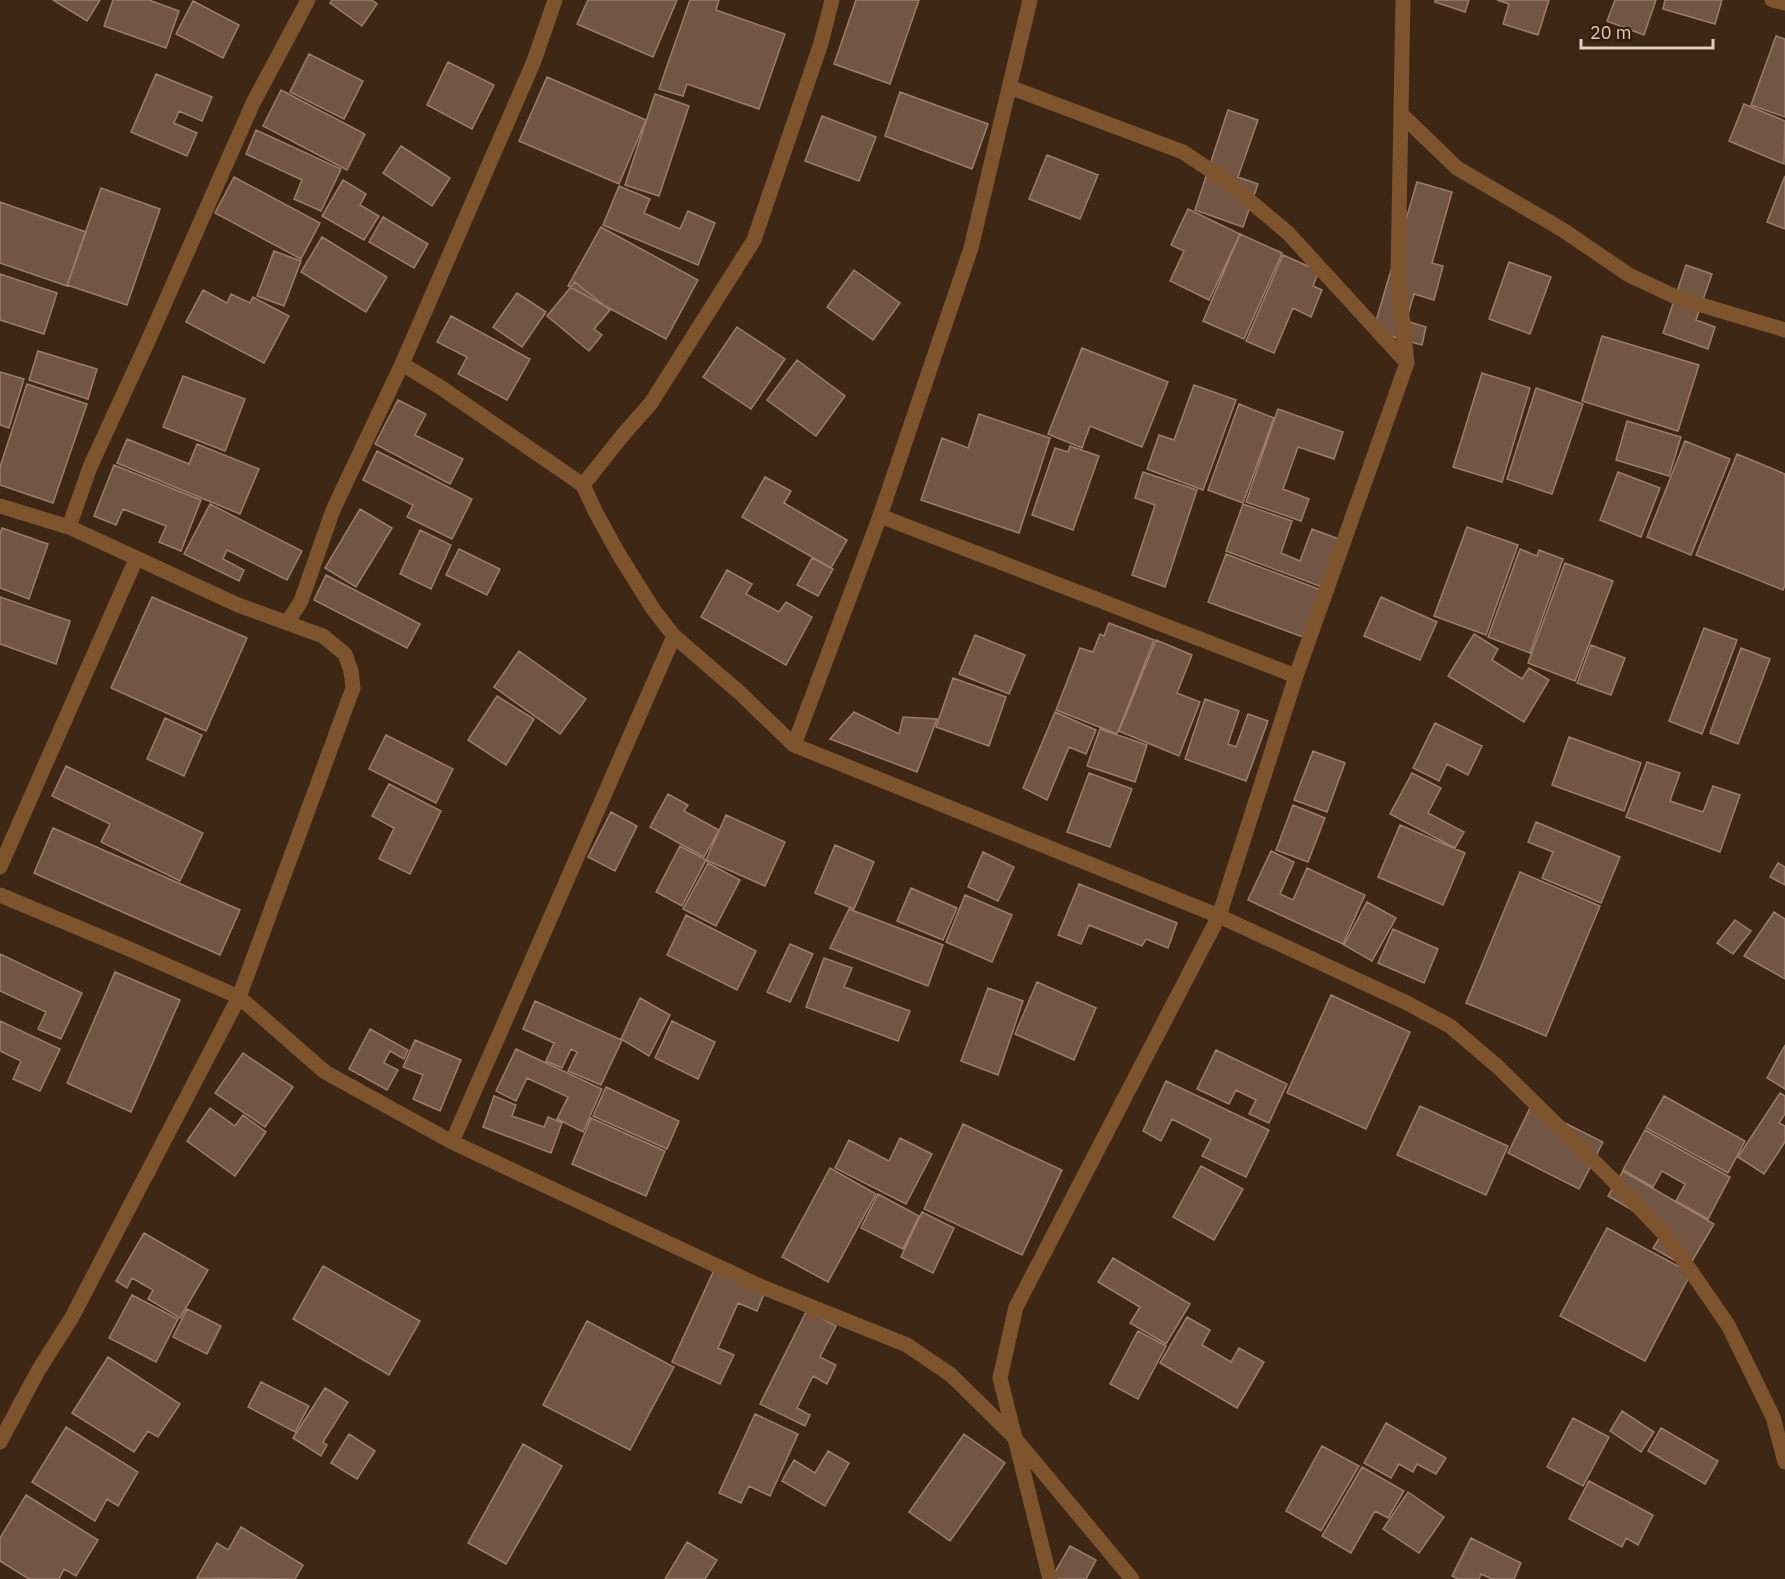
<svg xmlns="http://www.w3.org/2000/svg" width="1785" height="1579" font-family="'IBM Plex Sans',sans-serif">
<rect width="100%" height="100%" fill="#3f2715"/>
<path fill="#725643" stroke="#9b7d69" stroke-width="1.5" d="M53,0H100L87,21Z
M113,0H149L179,11L166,48L104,26Z
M332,0H372L377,4L362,26L330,3Z
M588,0H677L653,57L577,24Z
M690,0H719L716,10L785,34L759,109L687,84L683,96L659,89Z
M856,0H919L890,84L834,64Z
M1435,0H1469L1465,12L1435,2Z
M1497,0H1549L1538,35L1503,24L1509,4Z
M1615,0H1656L1644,35L1607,21Z
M1665,0H1722L1715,24L1663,9Z
M193,1L239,25L223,58L176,34Z
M1776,36L1785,39V117L1751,105Z
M309,54L363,81L344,119L290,92Z
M448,62L494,85L472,129L427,105Z
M156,74L212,97L202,121L179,111L174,123L197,133L187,156L131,132Z
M547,77L646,120L619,184L519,141Z
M281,90L365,134L347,170L263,126Z
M900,92L988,124L972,169L885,136Z
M655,94L689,106L659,196L625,185Z
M1744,104L1785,121L1784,164L1729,141Z
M1228,110L1258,120L1238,177L1258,184L1243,227L1195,210Z
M822,116L876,137L859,181L805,161Z
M256,130L341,169L321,211L294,199L302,180L246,154Z
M401,146L450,178L432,206L383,173Z
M1047,155L1098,175L1080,219L1029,199Z
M1785,176V229L1767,222Z
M234,177L320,223L301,259L215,213Z
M343,180L366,194L360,205L379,216L364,240L322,216Z
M1417,182L1452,192L1432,263L1443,266L1434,300L1414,294L1406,321L1426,327L1422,345L1373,331Z
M619,186L650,199L644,213L680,229L688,211L715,223L698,265L603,225Z
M101,188L160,209L127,305L67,285Z
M0,202L86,232L67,286L0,263Z
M1188,209L1240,234L1209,300L1170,281L1184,251L1171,245Z
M383,217L428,244L414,268L369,242Z
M601,227L698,280L666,339L568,286Z
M1240,234L1282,253L1244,339L1203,321Z
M322,237L387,277L366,312L301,272Z
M274,251L301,261L284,306L257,296Z
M1283,255L1319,271L1313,286L1322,290L1311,317L1293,308L1274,353L1246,341Z
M1509,262L1551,277L1530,334L1489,319Z
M1686,265L1712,274L1696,320L1715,327L1708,349L1663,333Z
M854,270L900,303L873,340L827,307Z
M0,274L57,293L44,334L0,320Z
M575,282L610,310L594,329L602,335L589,351L547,316Z
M203,290L227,303L231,294L250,303L253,297L289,316L264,363L186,322Z
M517,293L546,312L522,347L493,327Z
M451,316L530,359L507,400L458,374L467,357L437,342Z
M737,327L785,359L751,409L703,377Z
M1602,336L1699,365L1678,431L1582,401Z
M1082,348L1168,382L1142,447L1090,426L1082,448L1048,434Z
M38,351L97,369L88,399L29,380Z
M797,360L845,396L816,436L767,400Z
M0,372L24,379L9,428L0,425Z
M1482,373L1530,388L1502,482L1453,467Z
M183,376L245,399L225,451L163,427Z
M27,384L87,404L53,503L0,485V467Z
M1194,385L1236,400L1203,490L1147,469L1159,435L1174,440Z
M1536,388L1583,404L1552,494L1507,479Z
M398,400L426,414L415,435L463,459L450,484L375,444Z
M1239,404L1274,418L1243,503L1208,490Z
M1278,409L1343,432L1334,459L1298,447L1283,489L1309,499L1301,521L1246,502Z
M979,414L1050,438L1019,533L921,500L942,438L968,448Z
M1627,421L1681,437L1669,476L1616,460Z
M127,439L189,464L197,444L259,469L240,514L117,463Z
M1685,441L1730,459L1691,555L1647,537Z
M1070,446L1099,456L1073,530L1032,515L1055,448L1068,452Z
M377,451L472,499L452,539L407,517L413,505L363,480Z
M1737,454L1785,474V585L1783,590L1696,555Z
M114,465L201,500L181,551L159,542L166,526L123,509L116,525L94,516Z
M1143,472L1197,490L1165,587L1132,575L1155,505L1135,498Z
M1618,472L1660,488L1641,537L1600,520Z
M765,477L791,491L784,503L847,540L831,568L742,517Z
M210,504L302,551L287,580L227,550L223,559L244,570L239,581L184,554Z
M1243,504L1292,521L1281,553L1300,561L1312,529L1339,539L1322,587L1226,551Z
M360,509L392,528L356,587L325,568Z
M1467,527L1518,545L1486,635L1434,616Z
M2,528L48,544L29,599L0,588V534Z
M420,530L451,545L431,589L400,574Z
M459,549L500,569L487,595L446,575Z
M1520,549L1537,556L1539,550L1563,559L1530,653L1488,637Z
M1226,554L1321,590L1303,637L1208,602Z
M812,558L833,569L818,596L797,585Z
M1565,563L1613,581L1575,681L1528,663Z
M727,570L752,584L746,594L779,612L786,602L812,617L786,665L701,617Z
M326,575L420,624L407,648L314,600Z
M0,597L70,621L56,664L0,644Z
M152,597L247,638L206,731L111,688Z
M1381,597L1437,622L1420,660L1364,636Z
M1109,623L1154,640L1117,734L1056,710L1080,648L1093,652L1100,634L1104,636Z
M1704,628L1737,640L1702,734L1669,721Z
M1474,634L1498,649L1492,660L1522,679L1529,668L1549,680L1524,722L1448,676Z
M975,635L1025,655L1009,694L959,674Z
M1156,640L1192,655L1177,693L1200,702L1179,756L1119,731Z
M1591,645L1625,658L1611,695L1577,683Z
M1741,648L1770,659L1738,744L1710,733Z
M519,651L586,699L560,734L494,687Z
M953,678L1006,697L989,746L936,727Z
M497,696L534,719L506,765L468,740Z
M1205,699L1239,711L1228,744L1236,747L1248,714L1268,721L1246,781L1185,759Z
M854,712L899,734L903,717L937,719L917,772L830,739Z
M1055,712L1096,730L1086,754L1069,747L1047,800L1023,788Z
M165,718L202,735L184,776L147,759Z
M1435,723L1482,746L1468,775L1447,764L1439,781L1413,768Z
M1100,729L1147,745L1135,782L1087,766Z
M386,735L453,769L436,803L369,769Z
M1569,737L1641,763L1624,811L1552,785Z
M1313,751L1345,763L1327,812L1294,800Z
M1647,762L1680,773L1670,801L1703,812L1713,786L1740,795L1720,852L1626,817Z
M66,766L203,833L180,881L101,842L110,824L52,796Z
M1089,773L1132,789L1110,847L1067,832Z
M1412,773L1441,788L1428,813L1464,832L1455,848L1390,814Z
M389,784L441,811L410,874L379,859L394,828L372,816Z
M668,794L688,805L684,811L719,830L704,857L650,827Z
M1293,805L1325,818L1308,862L1276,850Z
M611,812L637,826L615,871L588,857Z
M726,815L785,842L765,886L706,860Z
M1536,822L1620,857L1601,903L1542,878L1553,852L1528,842Z
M1400,825L1465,853L1443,905L1378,877Z
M53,828L240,910L220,955L34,873Z
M835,845L874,862L854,909L815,893Z
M680,846L706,860L682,906L656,892Z
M1271,851L1294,862L1280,894L1293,900L1307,868L1365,895L1343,944L1248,900Z
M983,852L1014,867L998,901L968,887Z
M708,863L740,880L716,926L683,909Z
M1778,863L1785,867V885L1770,877Z
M1520,872L1600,906L1546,1036L1466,1003Z
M1079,884L1177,923L1168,948L1146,939L1142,946L1089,925L1081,944L1058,935Z
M911,888L957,908L943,940L897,921Z
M965,895L1012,915L992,962L946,942Z
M1367,902L1396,918L1372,961L1344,945Z
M849,909L943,945L928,986L830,948Z
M1774,912L1785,919V979L1744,956Z
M686,915L756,951L737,990L667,955Z
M1735,920L1751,931L1733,954L1717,943Z
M1393,929L1438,949L1424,983L1378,963Z
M790,944L813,954L790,1002L767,992Z
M0,954L82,993L61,1039L38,1029L46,1012L0,991Z
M824,958L852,968L844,987L910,1011L898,1041L806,1007Z
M115,972L180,1000L131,1112L67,1083Z
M1037,982L1096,1008L1074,1060L1015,1034Z
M988,988L1023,1001L998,1075L961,1061Z
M1331,995L1410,1032L1366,1129L1287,1093Z
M640,998L670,1015L649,1056L621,1039Z
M535,1001L622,1040L601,1085L568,1071L577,1052L571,1049L562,1068L546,1061L554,1043L523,1029Z
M0,1021L60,1049L40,1091L13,1079L21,1061L0,1051Z
M672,1021L715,1042L698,1079L655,1058Z
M370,1029L408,1050L404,1059L390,1051L384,1063L398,1070L387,1090L349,1069Z
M415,1040L461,1060L440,1111L413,1099L423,1075L403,1067Z
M1785,1045V1089L1767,1078Z
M516,1049L602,1089L583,1132L557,1119L568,1097L527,1078L516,1101L496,1091Z
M1216,1050L1287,1084L1269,1123L1249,1114L1256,1100L1236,1090L1229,1104L1197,1089Z
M243,1053L293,1087L265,1127L215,1093Z
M1166,1081L1269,1130L1246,1177L1202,1156L1211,1139L1172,1119L1161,1141L1143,1131Z
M606,1087L679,1121L667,1149L593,1116Z
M1780,1093L1785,1096V1114L1779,1123L1785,1126V1142L1764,1174L1738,1157Z
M494,1096L516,1105L512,1116L544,1127L548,1117L562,1123L551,1153L483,1127Z
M1664,1096L1745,1141L1728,1173L1646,1128Z
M1420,1106L1508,1146L1486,1195L1397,1155Z
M1531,1106L1603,1142L1579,1189L1508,1153Z
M210,1108L235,1126L243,1115L266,1132L235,1176L187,1141Z
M591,1118L665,1151L646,1196L572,1164Z
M963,1124L1062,1170L1022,1255L924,1209Z
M1645,1130L1730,1177L1708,1219L1676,1201L1685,1184L1662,1171L1653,1187L1623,1170Z
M900,1138L932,1154L906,1204L835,1168L849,1140L889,1161Z
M1201,1166L1243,1189L1214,1240L1173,1217Z
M830,1168L876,1194L828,1282L782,1257Z
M1623,1171L1714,1224L1688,1268L1653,1248L1665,1229L1608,1196Z
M878,1194L919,1216L903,1249L861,1228Z
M922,1212L954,1228L933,1273L901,1257Z
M1607,1228L1691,1273L1645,1361L1560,1316Z
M144,1233L208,1270L180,1318L148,1299L153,1290L132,1278L127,1288L116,1281Z
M1113,1258L1190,1304L1166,1344L1130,1323L1140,1307L1098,1282Z
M323,1266L420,1321L389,1375L293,1319Z
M714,1270L764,1294L757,1311L738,1303L718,1348L734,1355L720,1384L672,1362Z
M132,1295L178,1319L156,1362L109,1338Z
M187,1309L221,1326L207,1354L173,1337Z
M807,1310L836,1326L820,1357L836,1365L827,1384L813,1376L797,1408L810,1415L805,1426L760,1404Z
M1187,1317L1210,1330L1202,1345L1231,1362L1239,1348L1264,1362L1237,1408L1160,1363Z
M587,1321L674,1367L630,1450L543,1405Z
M1138,1331L1166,1346L1138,1399L1110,1384Z
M108,1357L180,1404L158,1437L148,1431L134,1452L72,1413Z
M261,1382L309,1406L295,1432L248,1407Z
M325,1388L348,1402L323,1442L327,1445L321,1456L293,1438Z
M1622,1411L1654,1432L1641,1452L1610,1431Z
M755,1414L798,1434L770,1496L749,1486L741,1503L719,1493Z
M1573,1418L1609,1437L1583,1486L1547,1467Z
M1386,1423L1446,1458L1436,1474L1417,1464L1413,1472L1399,1464L1391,1478L1364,1463Z
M66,1427L138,1472L118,1506L107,1499L95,1521L32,1482Z
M1661,1428L1718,1461L1705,1484L1648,1451Z
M349,1434L375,1451L357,1479L331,1463Z
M964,1434L1005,1463L950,1541L909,1512Z
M523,1444L562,1466L506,1564L468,1543Z
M1322,1446L1359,1466L1321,1531L1286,1511Z
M828,1451L849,1463L825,1506L782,1481L794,1460L815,1473Z
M1362,1467L1404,1491L1388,1518L1375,1511L1351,1553L1322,1536Z
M1589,1481L1653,1515L1638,1545L1626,1538L1622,1547L1569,1519Z
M1408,1492L1444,1517L1419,1553L1383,1529Z
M26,1495L98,1540L76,1576L64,1569L59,1579H29L0,1561V1538Z
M241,1527L303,1565L295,1579L197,1578L217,1543L228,1550Z
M1471,1538L1521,1563L1514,1579H1492L1481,1574L1479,1579H1458L1452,1576Z
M687,1542L717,1560L705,1579H665Z
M1070,1546L1096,1560L1086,1579H1051Z"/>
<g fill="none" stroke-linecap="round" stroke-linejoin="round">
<path stroke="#7e542e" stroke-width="15" d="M1772,0L1785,3
M1009,87L1183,152L1225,180L1288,233L1407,363
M1401,114L1457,168L1563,230L1629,275L1678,298L1785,330
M402,364L440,387L583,485L595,511L618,553L653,609L674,636L740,693L794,745L1219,916L1405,1002L1450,1026L1498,1067L1609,1176L1668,1238L1728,1325L1773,1417L1785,1462
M583,485L622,436L651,403L754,240L821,43L832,0
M0,506L69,527L238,605L323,636L345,654L351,671L353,688L239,997L72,1317L38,1371L0,1442
M880,516L1296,676
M69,527L90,467L148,341L253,103L308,0
M287,623L301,601L333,510L402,364L534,61L555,0
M794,745L880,516L971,248L1030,0
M0,867L136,559
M0,895L127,948L239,997L325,1072L452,1142L762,1287L907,1345L951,1375L1013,1436L1132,1579
M452,1142L674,636
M1050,1579L1000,1378L1016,1307L1219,916L1296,676L1407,363L1398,276L1403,0"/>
</g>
<path d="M1581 39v9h132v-9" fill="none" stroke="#decec3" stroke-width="3"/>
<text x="1590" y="39" font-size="18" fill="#decec3" stroke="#351d0b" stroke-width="4.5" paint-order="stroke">20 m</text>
</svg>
